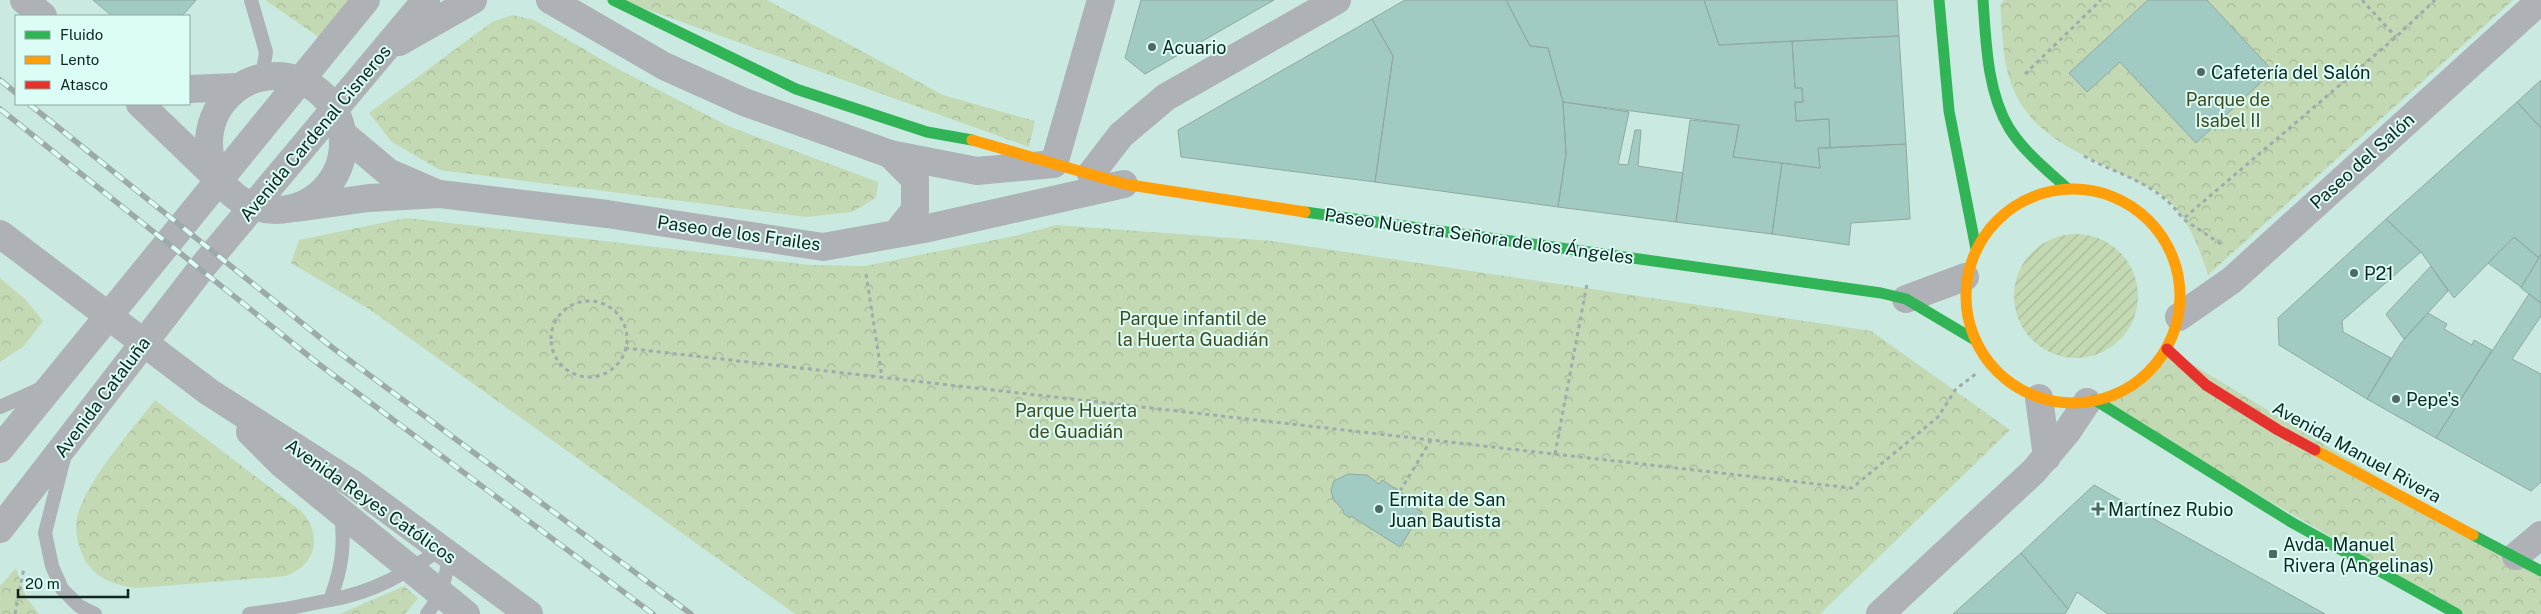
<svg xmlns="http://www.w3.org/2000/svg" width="2541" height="614" font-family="'Public Sans',sans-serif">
<defs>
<pattern id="park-crowns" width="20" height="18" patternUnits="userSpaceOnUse" patternTransform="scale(1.25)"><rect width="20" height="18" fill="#c3d9b3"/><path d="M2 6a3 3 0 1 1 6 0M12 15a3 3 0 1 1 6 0" fill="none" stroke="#a6ba9a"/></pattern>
<pattern id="garden-furrows" width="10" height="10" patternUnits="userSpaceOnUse" patternTransform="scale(1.25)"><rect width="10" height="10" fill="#c3d9b3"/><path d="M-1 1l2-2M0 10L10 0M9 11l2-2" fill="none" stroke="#a6ba9a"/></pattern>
</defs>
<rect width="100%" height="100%" fill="#c9e9e1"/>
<path fill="url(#park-crowns)" d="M265,0H366L329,44Z
M621,0H767L943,95L1035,121L1029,147Z
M2004,0H2513L2208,275C2200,250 2190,223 2172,204C2163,194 2149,187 2137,181C2090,156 2035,142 2013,88C2002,63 2003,31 2000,5Z
M512,15L534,20L618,69L728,126L878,182L876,198L852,212L806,217L440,170L392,142L369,113L492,22Z
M406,218L810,265L865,266L1019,235L1057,225L1272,241L1871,331L2010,430L1820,614H795L369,309L291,263L299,240Z
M0,278L26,300L43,321L24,346L0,362Z
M2167,349L2541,576V614H2464L2095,400C2127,390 2147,375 2167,349Z
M155,400L301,511C323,536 317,564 286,576L136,588C114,585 93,578 83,556C79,546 76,537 76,526C76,492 133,429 155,400Z
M16,568L26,597L39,614H0V586Z
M404,586L418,598L405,614H340Z"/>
<path fill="url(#garden-furrows)" d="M2014 296a62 62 0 1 1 124 0a62 62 0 1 1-124 0Z"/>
<path fill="#a1cbc2" stroke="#90a8a2" d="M93,0H196L182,16H112Z
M1141,0H1274L1145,74L1125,58Z
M1405,0H1506L1530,46L1548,48L1563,102L1566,154L1558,207L1375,182L1393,56L1372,19Z
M1506,0H1704L1719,45L1792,41L1795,88H1802L1803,102H1795L1796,121L1829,119L1830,148H1818L1820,168L1733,157L1739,125L1563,102L1548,48L1530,46Z
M1704,0H1897L1899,36L1719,45Z
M2148,0H2207L2273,71L2196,143L2120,62L2087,92L2069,73Z
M1372,19L1393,56L1375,182L1181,157L1178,130Z
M1899,36L1906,144L1830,148L1829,119L1796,121L1795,102H1803L1802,88H1795L1792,41Z
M2541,80V128L2517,102Z
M1563,102L1629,112L1618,164L1628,165L1635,130H1641L1638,166L1683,173L1676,222L1558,207L1566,154Z
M2517,102L2541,128V254L2538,257L2514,237L2454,298L2421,252L2386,219Z
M1690,120L1739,125L1733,157L1782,163L1772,234L1676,222Z
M1906,144L1910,219L1851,223L1849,245L1772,234L1782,163L1820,168L1818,148Z
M2386,219L2421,252L2342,321L2343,332L2391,358L2367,399L2279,345L2278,318Z
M2514,237L2539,258L2521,287L2488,263Z
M2541,254V303L2521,288Z
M2431,266L2448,291L2404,339L2386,314Z
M2529,294L2541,303V316L2512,359L2541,374V482L2531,491L2436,438Z
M2428,313L2447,324L2444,329L2472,345L2474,340L2492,350L2436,438L2367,399L2401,343Z
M1348,474L1367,475L1379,484L1382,480L1417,503L1414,507L1422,512L1400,547L1351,516L1350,518L1343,513L1344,511L1333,499L1331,490L1334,481Z
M2094,485L2163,524L2325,614H2108L2077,592L2068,609L2021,553Z
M2021,553L2068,609L2065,614H1953Z"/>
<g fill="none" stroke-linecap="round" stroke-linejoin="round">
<path stroke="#9facab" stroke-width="3" stroke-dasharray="4 4" stroke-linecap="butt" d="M2362,0L2396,37
M2025,74L2101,0
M2084,156C2122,177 2157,182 2183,219
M2221,244L2183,219L2396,37L2435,0
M866,274L882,377
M551 339a38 38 0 1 1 76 0a38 38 0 1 1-76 0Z
M625,348L1852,488L1938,417L1956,389L1977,373
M1555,454L1587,284
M1400,491L1431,440
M15,614L24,568"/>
<path stroke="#aeb1b6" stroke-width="14" d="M251,0L266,52L262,77
M0,407L42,388
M64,458L45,533L52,566L62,589L79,606L95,614
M330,600C375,592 404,574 441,549
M249,614L285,609L330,600C342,568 345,546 341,513
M427,614L441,594L450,556"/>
<path stroke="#aeb1b6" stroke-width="28" d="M24,0L43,16
M550,0L664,66L744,102L890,154L977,171L1054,164L1101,0
M399,42L473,0
M209 143a67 67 0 1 1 134 0a67 67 0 1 1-134 0Z
M189,89L237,87
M140,104L218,179
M344,135L388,172L434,192
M890,154L915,179V210L896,234
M1091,174L1121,135L1166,97L1337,0
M296,208L369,198L440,194L607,214L823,247L924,229L1124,184
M0,234L209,392L353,484L529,614
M1906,299L1965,277
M2179,317L2232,280L2541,0
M2039,398L2047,457
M250,432L282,464L466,614
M0,449L366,0
M0,529L204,265L426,0
M2516,556L2541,535
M1880,614L2034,471L2067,432L2087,402"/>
<path stroke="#30b455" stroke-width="11" d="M613,0L796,89L927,132L972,140
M1939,0L1949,111L1976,249
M1983,0C1986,42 1987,91 2009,128C2024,152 2047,170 2068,189
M1305,212L1881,293L1906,299L1975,340
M2095,400L2291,522L2457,614
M2473,535L2541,571"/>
<path stroke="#ff9f0a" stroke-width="11" d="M972,140L1124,184L1305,212
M1966 296a107 107 0 1 1 214 0a107 107 0 1 1-214 0Z
M2315,450L2473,535"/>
<path stroke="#e5322d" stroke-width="11" d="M2167,349L2206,385L2278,430L2315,450"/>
<g stroke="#9caaa9" stroke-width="5.5">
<path id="rail" d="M0,80L16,93
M29,104L333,348L691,614
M0,109L320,365L653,614"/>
</g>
<use href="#rail" stroke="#dcfdf5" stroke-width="4" stroke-dasharray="11" stroke-linecap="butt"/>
</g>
<g fill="#4f6a64" stroke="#dcfdf5" stroke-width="2">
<circle cx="1152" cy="47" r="5"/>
<circle cx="2201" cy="72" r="5"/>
<circle cx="2354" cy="273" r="5"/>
<circle cx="2396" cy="399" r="5"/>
<circle cx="1379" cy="509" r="5"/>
<path d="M2095.5 501.5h5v5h5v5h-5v5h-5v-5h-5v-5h5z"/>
<rect x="2268" y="549" width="10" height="10" rx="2.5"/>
</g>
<g text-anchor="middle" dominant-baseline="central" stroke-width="4" stroke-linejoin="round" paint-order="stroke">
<g font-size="18" fill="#0e2520" stroke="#dcfdf5" text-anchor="start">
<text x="1162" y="47">Acuario</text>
<text x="2211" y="72">Cafetería del Salón</text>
<text x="2364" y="273">P21</text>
<text x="2406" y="399">Pepe's</text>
<text x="1389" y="499">Ermita de San<tspan x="1389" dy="21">Juan Bautista</tspan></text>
<text x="2108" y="509">Martínez Rubio</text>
<text x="2283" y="544">Avda. Manuel<tspan x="2283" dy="21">Rivera (Angelinas)</tspan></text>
</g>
<g font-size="18" fill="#414920" stroke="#dcfdf5">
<text x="2228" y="99">Parque de<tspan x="2228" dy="21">Isabel II</tspan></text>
<text x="1193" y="318">Parque infantil de<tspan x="1193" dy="21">la Huerta Guadián</tspan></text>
<text x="1076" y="410">Parque Huerta<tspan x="1076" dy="21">de Guadián</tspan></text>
</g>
<g font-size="18" fill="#0e2520" stroke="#dcfdf5">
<text transform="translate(315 133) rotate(-50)">Avenida Cardenal Cisneros</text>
<text transform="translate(2362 161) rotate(-42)">Paseo del Salón</text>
<text transform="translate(739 233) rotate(8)">Paseo de los Frailes</text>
<text transform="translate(1479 236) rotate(8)">Paseo Nuestra Señora de los Ángeles</text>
<text transform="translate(102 397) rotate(-53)">Avenida Cataluña</text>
<text transform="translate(2357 452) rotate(29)">Avenida Manuel Rivera</text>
<text transform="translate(371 501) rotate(35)">Avenida Reyes Católicos</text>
</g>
</g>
<rect x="15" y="15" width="175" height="90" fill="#dcfdf5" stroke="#8aa7a0"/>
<rect x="25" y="31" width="25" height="8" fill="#30b455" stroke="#8aa7a0"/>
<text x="60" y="40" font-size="15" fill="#0e2520">Fluido</text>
<rect x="25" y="56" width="25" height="8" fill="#ff9f0a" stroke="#8aa7a0"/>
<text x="60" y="65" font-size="15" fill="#0e2520">Lento</text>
<rect x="25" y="81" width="25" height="8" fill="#e5322d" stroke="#8aa7a0"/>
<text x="60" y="90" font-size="15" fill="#0e2520">Atasco</text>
<path d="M18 589v8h110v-8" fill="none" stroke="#0e2520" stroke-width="2.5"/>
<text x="25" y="589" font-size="15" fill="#0e2520" stroke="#dcfdf5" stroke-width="4" paint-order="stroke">20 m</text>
</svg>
